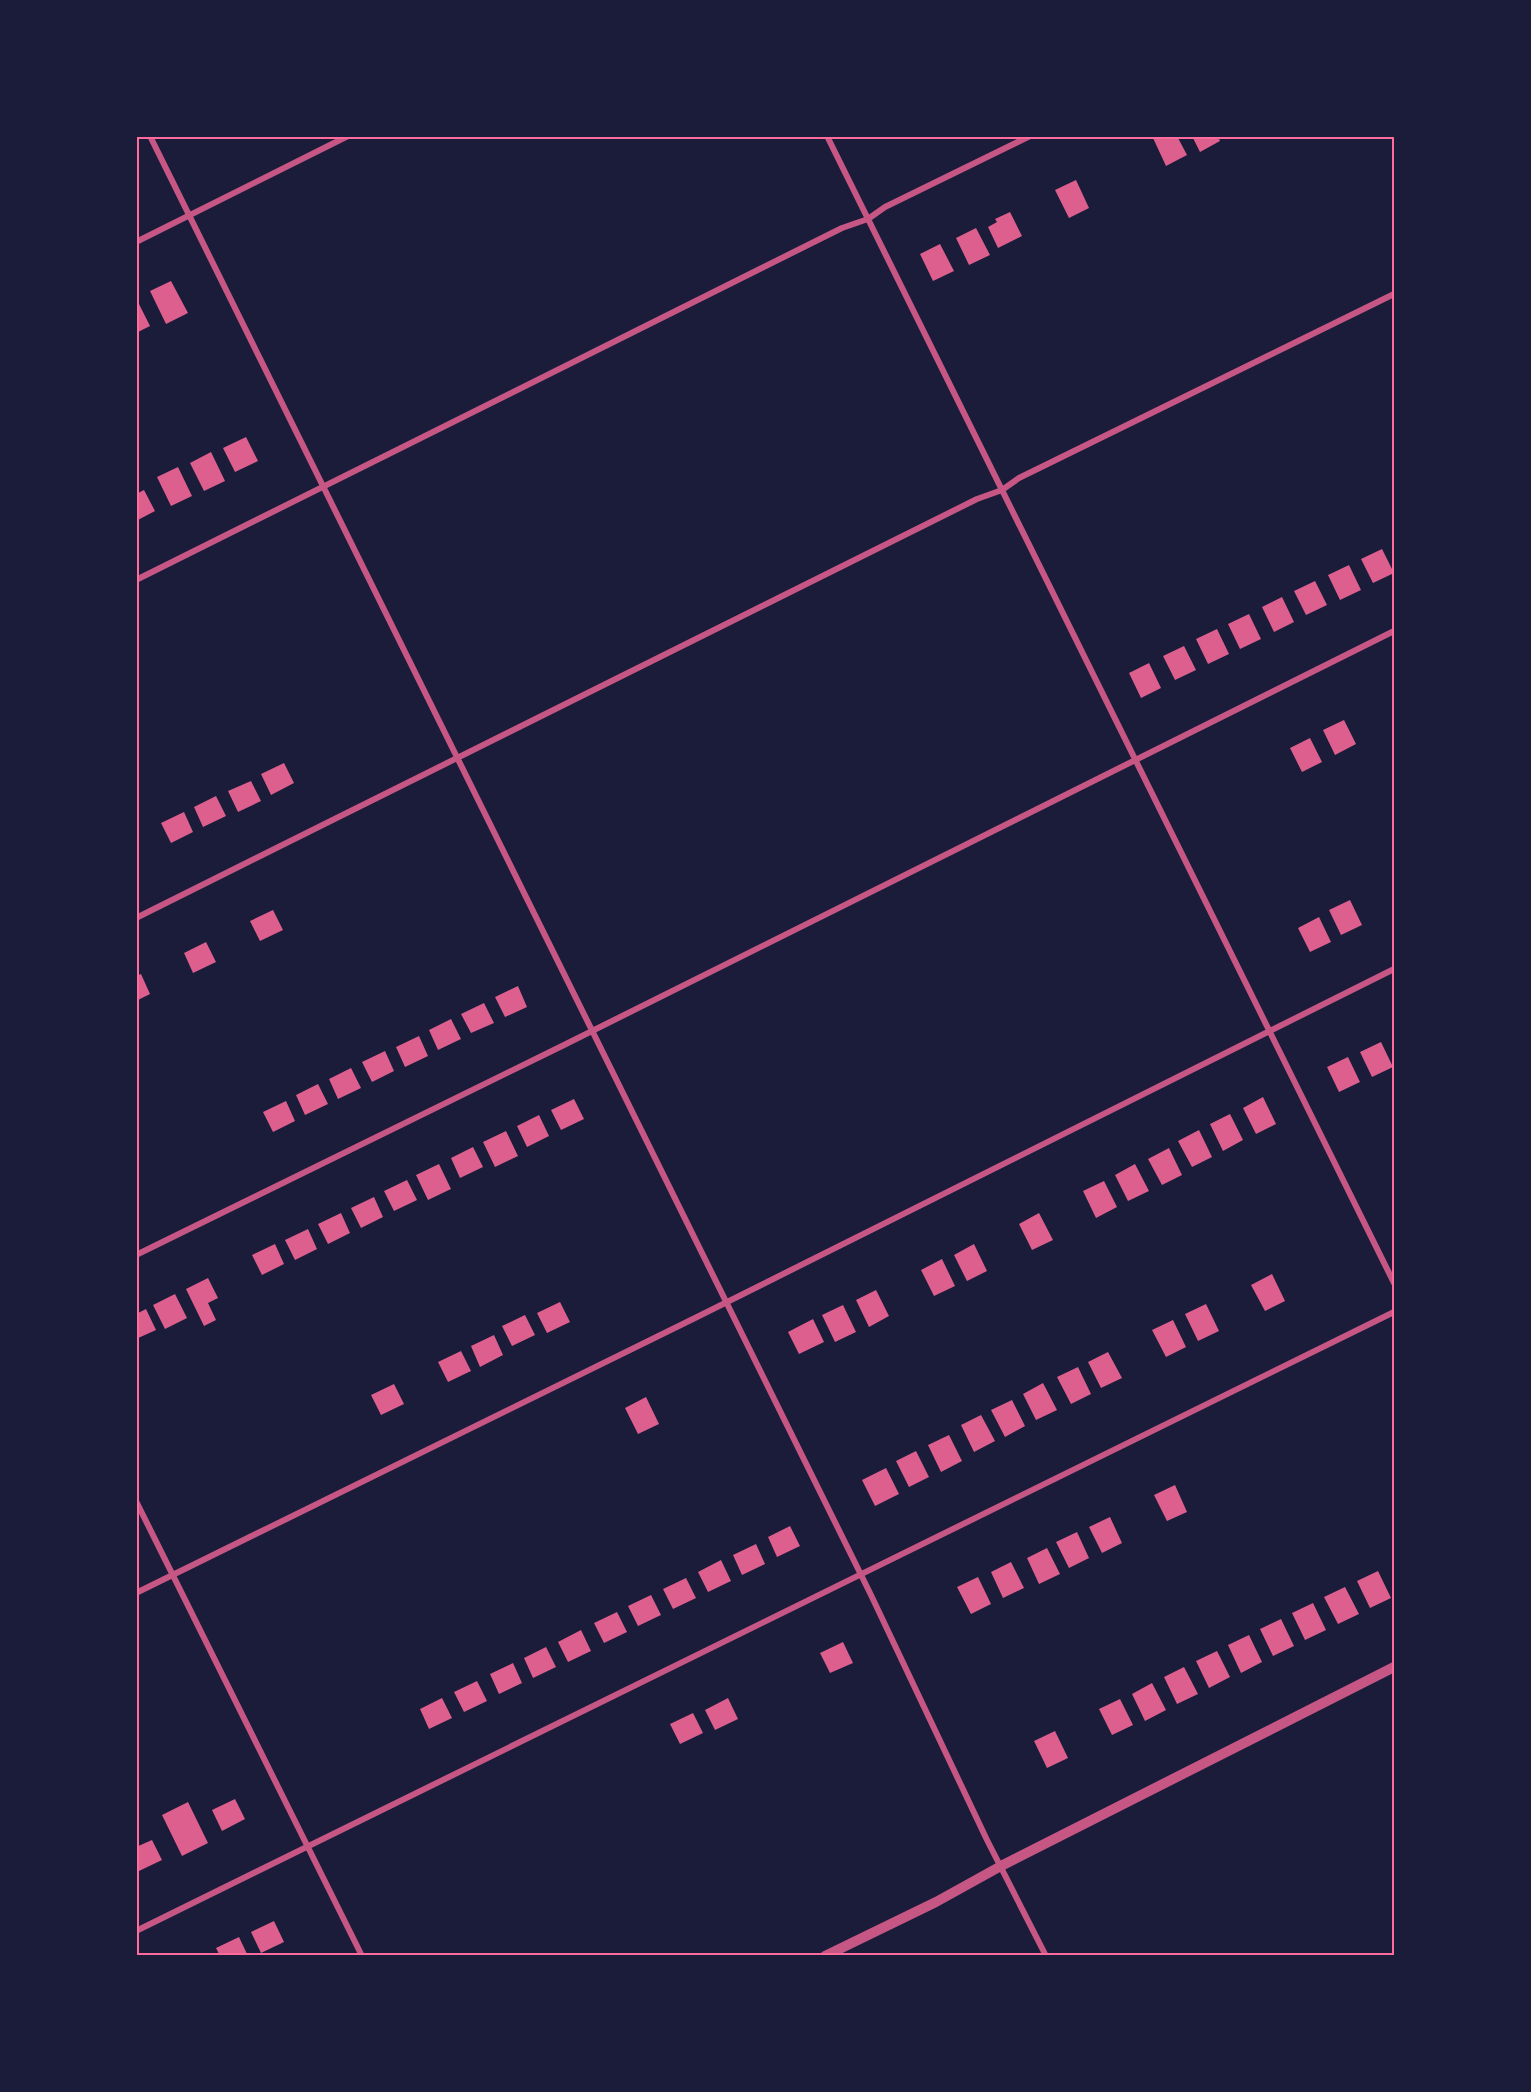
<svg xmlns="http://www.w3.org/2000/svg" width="1531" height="2092" font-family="Cabin,sans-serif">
<rect width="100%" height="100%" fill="#1b1b3a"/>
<path fill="#dd5f8e" d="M1156,136H1177L1187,155L1166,166L1153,138Z
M1192,136H1218L1220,141L1200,152Z
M1076,180L1089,208L1069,218L1055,190Z
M1010,212L1022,236L998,248L988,227L997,222L995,219Z
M976,228L990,255L969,265L956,238Z
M940,244L954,271L933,281L920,254Z
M171,281L188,313L166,324L150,291Z
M136,298L150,326L136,333Z
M246,437L258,461L235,472L223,448Z
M211,452L225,481L204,491L190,463Z
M178,467L192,496L171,506L157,477Z
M144,490L155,511L136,521V494Z
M1382,549L1394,573L1373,583L1361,559Z
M1349,565L1361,590L1340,600L1328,575Z
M1315,581L1327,605L1306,615L1294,591Z
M1282,597L1294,622L1274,632L1262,607Z
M1249,614L1261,639L1240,649L1228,624Z
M1217,629L1229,654L1208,664L1196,639Z
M1184,646L1196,670L1175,680L1163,656Z
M1149,663L1161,688L1141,698L1129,673Z
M1344,720L1356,744L1335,755L1323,730Z
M1310,738L1322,762L1302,772L1290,748Z
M284,763L294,783L271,795L261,774Z
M251,781L261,801L238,812L228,791Z
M216,796L226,816L203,827L194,807Z
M184,812L193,832L171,843L161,823Z
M1350,900L1362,925L1341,935L1329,910Z
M273,910L283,930L260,941L250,921Z
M1319,917L1331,942L1310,952L1298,928Z
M206,942L216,962L193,973L184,953Z
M141,974L150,994L136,1001V976Z
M518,986L527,1007L505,1017L495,997Z
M484,1003L494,1023L471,1033L461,1014Z
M451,1019L461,1039L438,1050L429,1030Z
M419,1036L428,1056L405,1067L396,1047Z
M1381,1042L1393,1067L1372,1077L1360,1052Z
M385,1051L394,1071L372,1082L362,1062Z
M1348,1057L1360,1082L1339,1092L1327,1067Z
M351,1068L361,1088L338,1099L329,1079Z
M318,1084L328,1104L305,1115L296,1095Z
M1263,1097L1276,1124L1256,1134L1243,1108Z
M574,1099L584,1119L561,1130L551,1110Z
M286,1101L295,1121L273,1132L263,1112Z
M1230,1114L1243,1140L1223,1151L1210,1124Z
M539,1115L549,1136L527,1147L517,1126Z
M1199,1130L1212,1157L1192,1167L1178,1141Z
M506,1131L518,1156L495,1167L483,1142Z
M473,1147L483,1167L460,1178L451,1158Z
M1169,1148L1182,1175L1162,1185L1148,1159Z
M439,1164L451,1189L428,1200L416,1175Z
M1135,1164L1149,1191L1128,1201L1115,1175Z
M407,1180L417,1200L394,1211L384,1191Z
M1104,1181L1117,1207L1096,1218L1083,1191Z
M374,1197L383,1217L361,1228L351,1208Z
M341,1213L350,1233L328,1244L318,1224Z
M1039,1213L1053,1240L1032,1250L1019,1224Z
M308,1229L317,1249L295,1260L285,1240Z
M275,1244L284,1264L262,1275L252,1255Z
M974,1244L987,1271L967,1281L954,1255Z
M942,1259L955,1286L934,1296L921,1270Z
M1272,1274L1285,1301L1265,1311L1251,1285Z
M208,1278L218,1298L208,1303L216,1320L204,1326L186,1289Z
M876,1290L889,1316L869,1327L856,1300Z
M175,1294L187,1318L165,1329L153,1305Z
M560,1302L570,1322L547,1333L537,1313Z
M1206,1304L1219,1331L1198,1341L1185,1314Z
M843,1305L856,1332L835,1342L822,1315Z
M146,1309L156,1330L136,1339V1314Z
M525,1315L535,1335L512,1346L502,1326Z
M813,1319L824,1342L799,1354L788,1332Z
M1173,1320L1186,1347L1166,1357L1152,1330Z
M494,1335L503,1355L480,1367L471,1346Z
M461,1351L471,1371L448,1382L438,1362Z
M1108,1352L1122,1378L1101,1388L1088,1362Z
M1078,1367L1091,1394L1071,1404L1057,1377Z
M1043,1383L1057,1410L1036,1420L1023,1394Z
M394,1384L404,1404L381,1415L371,1395Z
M646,1397L659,1424L638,1434L625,1408Z
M1012,1400L1025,1426L1005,1437L991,1410Z
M981,1415L995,1441L974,1452L961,1425Z
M949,1435L962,1461L941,1472L928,1445Z
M916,1451L929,1477L909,1487L896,1461Z
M886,1468L899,1494L875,1506L862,1480Z
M1175,1485L1187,1512L1167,1521L1154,1495Z
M1110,1517L1122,1543L1102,1553L1089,1527Z
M790,1526L800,1546L777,1557L768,1537Z
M1077,1532L1089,1558L1069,1568L1056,1542Z
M756,1544L765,1564L742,1575L733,1555Z
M1047,1548L1060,1574L1039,1584L1027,1558Z
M721,1560L731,1581L708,1592L698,1572Z
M1011,1562L1024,1588L1003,1598L991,1572Z
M1378,1571L1391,1598L1370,1608L1357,1581Z
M978,1577L991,1604L971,1614L957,1587Z
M686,1578L696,1598L673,1609L663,1589Z
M1345,1587L1359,1614L1338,1624L1324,1597Z
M651,1595L661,1615L638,1626L628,1606Z
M1313,1603L1326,1630L1305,1640L1292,1613Z
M617,1612L627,1632L604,1643L594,1623Z
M1281,1619L1294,1646L1273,1656L1260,1629Z
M581,1630L591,1651L568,1662L558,1642Z
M1249,1635L1262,1662L1241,1673L1228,1645Z
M843,1642L853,1663L830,1673L820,1653Z
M546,1647L556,1667L533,1678L524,1658Z
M1217,1651L1230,1677L1209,1688L1196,1661Z
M513,1663L522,1683L499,1694L490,1674Z
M1184,1667L1198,1694L1177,1704L1164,1677Z
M477,1681L487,1701L464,1712L454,1692Z
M1152,1683L1166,1710L1145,1721L1132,1694Z
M442,1698L452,1718L429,1729L420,1709Z
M728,1698L738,1719L715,1730L705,1710Z
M1120,1699L1133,1725L1112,1735L1099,1709Z
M693,1713L703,1733L680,1744L670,1724Z
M1055,1731L1068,1758L1047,1768L1034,1741Z
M235,1799L245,1819L222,1831L212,1810Z
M188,1802L208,1843L182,1856L162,1815Z
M152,1840L162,1860L139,1871L136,1866V1847Z
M274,1921L284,1942L261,1953L251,1932Z
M239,1937L248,1956H220L216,1948Z"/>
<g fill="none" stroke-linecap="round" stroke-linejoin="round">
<path stroke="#c65784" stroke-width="6" d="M150,136L871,1595L987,1840L1046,1956
M827,136L1394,1283
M136,242L348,136
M136,580L842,228L868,219L885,207L1030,136
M136,918L977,499L1002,490L1019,478L1394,294
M136,1255L562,1046L1394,631
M136,1501L362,1956
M136,1593L695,1318L1394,969
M136,1931L1394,1312"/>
<path stroke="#c65784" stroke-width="10" d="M825,1956L936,1902L1001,1866L1394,1667"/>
</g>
<rect width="1531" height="2092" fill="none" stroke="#1b1b3a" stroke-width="276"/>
<rect x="138" y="138" width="1255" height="1816" fill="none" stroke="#ff6b9d" stroke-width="2"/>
</svg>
